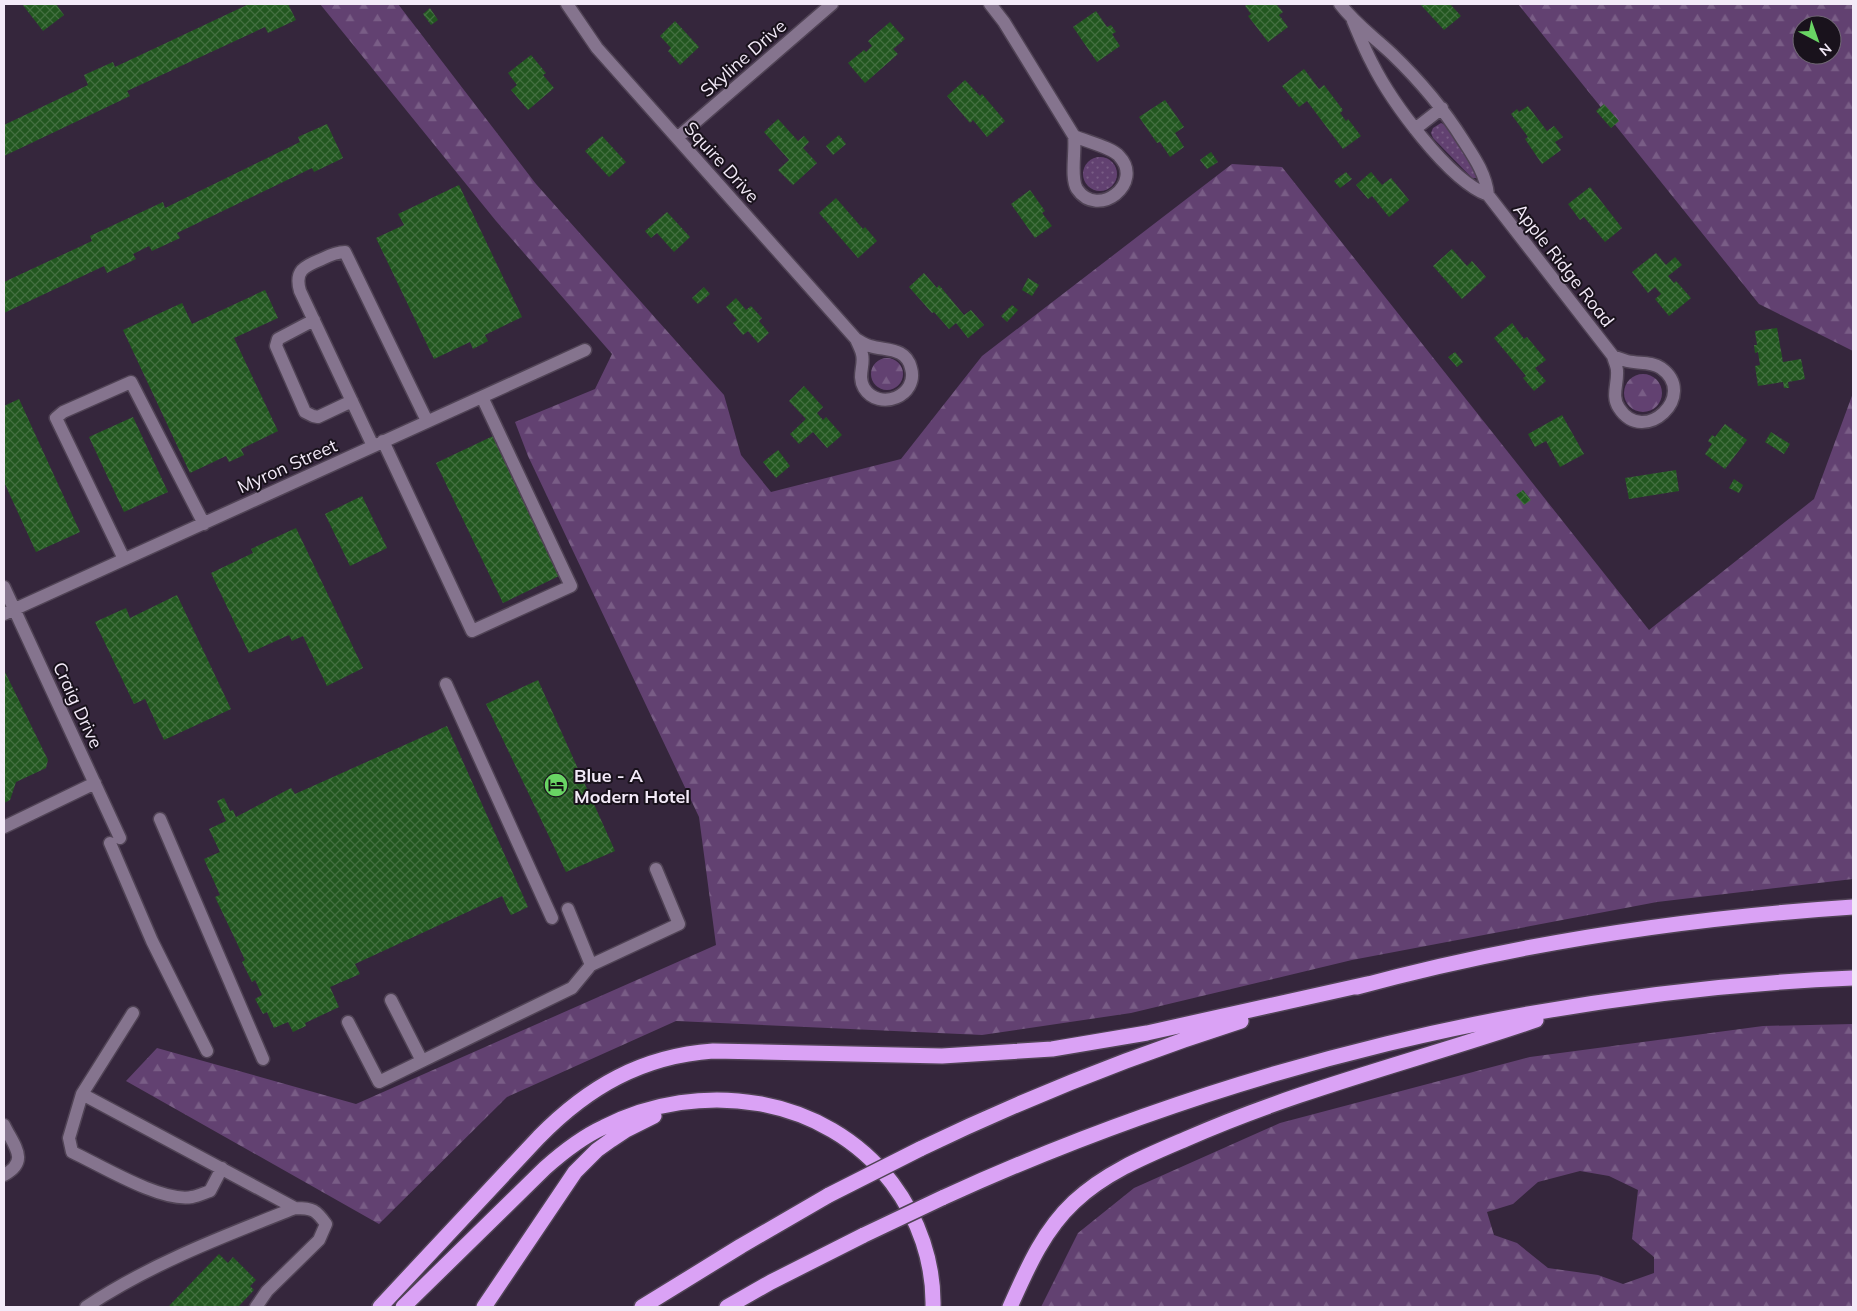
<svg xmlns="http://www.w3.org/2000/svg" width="1857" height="1311" font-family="Mulish,sans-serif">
<defs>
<pattern id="grass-dots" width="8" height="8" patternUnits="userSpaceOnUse" patternTransform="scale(1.25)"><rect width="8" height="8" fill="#624171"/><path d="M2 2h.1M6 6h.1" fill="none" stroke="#795d86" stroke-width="1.8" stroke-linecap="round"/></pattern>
<pattern id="forest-firs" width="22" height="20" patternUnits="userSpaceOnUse" patternTransform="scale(1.25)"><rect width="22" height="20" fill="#624171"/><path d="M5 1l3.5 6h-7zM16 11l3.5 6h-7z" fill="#795d86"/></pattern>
<pattern id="building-cross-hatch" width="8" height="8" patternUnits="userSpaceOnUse" patternTransform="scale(1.25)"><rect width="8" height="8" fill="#225720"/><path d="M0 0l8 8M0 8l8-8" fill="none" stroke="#436f41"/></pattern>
</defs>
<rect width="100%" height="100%" fill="#35263c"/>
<path fill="url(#grass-dots)" d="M1441,123C1455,128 1471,163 1478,176L1477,178H1472L1433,138L1431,133L1433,128Z
M1083 174a17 17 0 1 1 34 0a17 17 0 1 1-34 0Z"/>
<path fill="url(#forest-firs)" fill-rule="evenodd" d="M320,4H398L536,184L724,395L741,455L771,492L901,459L982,356L1232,164L1282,167L1649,630L1814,499L1853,393V879L1657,902L1352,960L1131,1013L982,1035L676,1021L507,1097L379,1224L126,1081L157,1048L356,1104L716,945L699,817L528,456L515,422L595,389L612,354L496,221Z
M1518,4H1853V351L1759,304ZM1802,25H1832V55H1802Z
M871 374a16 16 0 1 1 32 0a16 16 0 1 1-32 0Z
M1624 393a19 19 0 1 1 38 0a19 19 0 1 1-38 0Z
M1853,1024V1307H1041L1078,1233L1134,1188L1280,1123L1530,1057L1763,1026ZM1580,1171L1609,1176L1638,1190L1632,1239L1654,1257V1273L1623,1284L1598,1275L1548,1268L1517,1243L1494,1235L1487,1212L1513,1204L1538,1182Z"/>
<path fill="url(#building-cross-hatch)" d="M22,4H56L64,15L43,31Z
M249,4H288L296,20L268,33L265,27L127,91L130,96L4,156V125L88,85L84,75L113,62L115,67Z
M1248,4H1276L1283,12L1279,15L1288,27L1268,42L1248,16L1251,14L1245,6Z
M1420,4H1450L1461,16L1444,30Z
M430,8L438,20L431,25L423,14Z
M1096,11L1107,27L1111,25L1116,32L1112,34L1120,46L1097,62L1073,27Z
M675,21L699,47L680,65L668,51L671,48L660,36Z
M890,22L905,39L893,49L898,54L865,83L848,63L864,50L866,52L872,46L868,41Z
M531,55L546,73L543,75L554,88L528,110L511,90L517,85L508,73Z
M1304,69L1319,89L1324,85L1343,110L1340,113L1346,121L1348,119L1361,136L1343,149L1307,101L1299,107L1282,86Z
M965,80L980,96L982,94L1005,121L987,137L973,120L970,123L947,96Z
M1165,100L1184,127L1175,133L1184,147L1170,157L1160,142L1157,143L1139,117Z
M1604,104L1619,121L1611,128L1596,111Z
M1528,106L1547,131L1554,126L1563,137L1555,142L1561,150L1542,164L1525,139L1528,137L1511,114L1517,109L1519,112Z
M778,119L798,141L804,136L809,142L803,148L817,163L793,185L778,170L789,160L764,132Z
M327,124L343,158L314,172L312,168L177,233L180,238L152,251L149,246L133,254L136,259L107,273L104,266L4,313V282L92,241L90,236L163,202L165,208L300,142L298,137Z
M839,135L846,144L833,155L826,146Z
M602,136L626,162L609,177L585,151Z
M1211,152L1218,162L1207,169L1200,160Z
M1346,172L1352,179L1340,188L1334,181Z
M1371,172L1382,185L1391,178L1409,200L1389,217L1372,196L1368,199L1356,185Z
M459,185L522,317L485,335L488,341L473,349L470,342L434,359L376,238L404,225L398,214Z
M1590,187L1622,228L1605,242L1584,217L1580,220L1568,204Z
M1030,190L1045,211L1042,213L1052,226L1035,238L1011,204Z
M836,198L863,229L865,227L877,241L858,258L819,213Z
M667,212L690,237L674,252L657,233L651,238L645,231Z
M1452,249L1467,266L1472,261L1486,277L1462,299L1433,266Z
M1656,253L1666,265L1675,257L1682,265L1668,276L1674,283L1676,281L1691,298L1669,316L1655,299L1661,294L1655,287L1648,293L1632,272Z
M924,273L937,288L939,285L964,315L971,310L984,325L968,338L956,323L949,329L934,312L932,313L909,287Z
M1028,278L1039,285L1032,296L1022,290Z
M704,287L710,294L698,304L692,298Z
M265,290L278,318L234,338L278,431L241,449L244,455L229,462L226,456L190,473L123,330L182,303L192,324Z
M736,298L746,310L751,306L762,318L759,321L769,333L758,343L748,331L743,335L733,323L737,320L726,307Z
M1012,305L1018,310L1007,322L1001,316Z
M1512,323L1524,339L1527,337L1546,360L1535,368L1546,381L1534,391L1523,378L1526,376L1494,338Z
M1777,328L1783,362L1801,359L1805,379L1788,382L1789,388H1784L1783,382L1758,386L1755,366L1760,365L1758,352L1755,353L1754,345H1757L1755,331Z
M1455,352L1463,362L1457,367L1448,357Z
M804,386L823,407L817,413L823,420L826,417L842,435L827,448L813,432L799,444L790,434L806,419L789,401Z
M19,399L80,532L36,552L4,482V406Z
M1562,415L1584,454L1560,467L1546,441L1535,447L1528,434Z
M133,417L168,492L124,512L89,437Z
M1725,424L1747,440L1725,469L1705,454L1712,444L1708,441L1712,435L1715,437Z
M1771,432L1790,444L1784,454L1765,442Z
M493,436L559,576L503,603L436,463Z
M778,450L790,466L776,478L763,462Z
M1676,470L1679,491L1629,499L1625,478Z
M1734,479L1743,485L1739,493L1729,488Z
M1523,490L1531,500L1524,505L1516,495Z
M362,496L387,548L350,566L325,514Z
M296,528L363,668L327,686L303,636L292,641L289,635L249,653L211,573L253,553L251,549Z
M177,595L231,709L164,740L145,699L134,704L95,622L126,608L130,618Z
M4,670L48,760L46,768L16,782L10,800L4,803Z
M538,680L615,851L566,872L486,704Z
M447,726L528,907L511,915L502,896L355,964L360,974L330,987L339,1007L305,1023L306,1026L293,1032L288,1022L274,1028L267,1012L263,1014L255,999L262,995L255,980L252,982L242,962L245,960L215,897L220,895L204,859L220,852L209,829L226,821L217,801L224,798L230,811L233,810L236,817L291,788L295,794Z
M219,1254L228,1263L233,1257L256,1280L250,1286L254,1290L238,1307H168Z"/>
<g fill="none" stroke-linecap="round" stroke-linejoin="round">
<g stroke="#504355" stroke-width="15">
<path id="minor" d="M567,4L597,48L856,339C861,342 865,345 870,346C886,351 906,347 911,368C919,396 879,412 864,388C857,376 865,365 862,354C861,349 858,344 856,339
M990,4L1004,22L1074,136
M1340,4C1356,25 1373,36 1392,54C1419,80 1443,108 1463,140C1474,157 1486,174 1488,195
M1353,21C1359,35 1365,50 1372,63C1391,101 1448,180 1488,195L1613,356
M1415,129L1442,108
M1074,136C1085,141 1113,148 1119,156C1145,183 1098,220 1077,189C1070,178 1076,151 1074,136Z
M677,138L832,4
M314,320L278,339L276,346L305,412L313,416L318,417L352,401
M1613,356C1618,358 1623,360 1627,361C1639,364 1651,361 1661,368C1699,395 1644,447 1619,408C1611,396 1618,384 1617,371C1617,366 1614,361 1613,356Z
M383,441L472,631L571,586L482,397
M373,446L300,291C294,270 305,266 322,259C330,255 337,252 345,252L427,421
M124,559L56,418L63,412L131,382L204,524
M4,587L120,838
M4,614L585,350
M446,684L552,918
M160,819L263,1059
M4,827L95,783
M110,843L152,941L207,1051
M568,909L591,965L679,924L656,869
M391,1000L422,1061
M133,1013L82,1094L295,1208
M348,1022L379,1082L572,988L591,965
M82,1094L69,1138L72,1152C100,1165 162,1203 192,1197C198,1196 204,1193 210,1191L222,1168
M4,1125C14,1146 30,1161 4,1175
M86,1307C150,1264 224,1236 295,1208C313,1208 316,1210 326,1224L319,1240L267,1291L256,1307"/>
</g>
<g stroke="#504355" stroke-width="18">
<path id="highway" d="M1357,987C1519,943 1686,918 1853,907
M920,1149C1024,1099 1131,1056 1241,1021
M942,1198C1228,1067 1539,991 1853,978
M380,1307L539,1137C588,1087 642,1056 713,1051L942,1056L1052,1049L1147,1033L1367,984
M403,1307L545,1168C563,1152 582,1137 604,1127C700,1078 825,1095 892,1183C919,1219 934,1263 933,1307
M484,1307L575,1172L597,1150L611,1140L626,1130L654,1116
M642,1307L741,1246L829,1195
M727,1307L771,1282L864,1235
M1010,1307C1027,1269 1043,1231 1074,1202C1106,1172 1146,1156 1186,1139C1299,1089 1419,1060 1536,1020"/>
</g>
<use href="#minor" stroke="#85748e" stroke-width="12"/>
<use href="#highway" stroke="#daa2f5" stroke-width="15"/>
<g stroke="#504355" stroke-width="18" stroke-linecap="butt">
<path id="highway-bridge" d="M829,1195L920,1149
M864,1235L942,1198"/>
</g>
<use href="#highway-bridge" stroke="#daa2f5" stroke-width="15"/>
</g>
<defs>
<g id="hotel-disc" transform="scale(1.25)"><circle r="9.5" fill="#69d464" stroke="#19121c"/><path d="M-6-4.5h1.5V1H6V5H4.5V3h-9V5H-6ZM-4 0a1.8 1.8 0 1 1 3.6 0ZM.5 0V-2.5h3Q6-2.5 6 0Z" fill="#111"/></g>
</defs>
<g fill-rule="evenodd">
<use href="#hotel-disc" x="556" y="785"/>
</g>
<g text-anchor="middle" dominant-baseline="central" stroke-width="4" stroke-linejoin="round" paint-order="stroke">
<g font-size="18" fill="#f3eaf8" stroke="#19121c">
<text transform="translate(743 58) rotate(-41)">Skyline Drive</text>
<text transform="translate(722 162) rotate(48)">Squire Drive</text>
<text transform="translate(1564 265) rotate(52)">Apple Ridge Road</text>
<text transform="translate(287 466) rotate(-24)">Myron Street</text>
<text transform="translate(78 705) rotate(65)">Craig Drive</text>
</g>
<g font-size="18" font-weight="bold" fill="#f3eaf8" stroke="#19121c" text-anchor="start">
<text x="574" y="775">Blue - A<tspan x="574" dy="21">Modern Hotel</tspan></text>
</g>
</g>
<rect width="1857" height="1311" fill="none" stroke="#f3eaf8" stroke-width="10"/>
<g transform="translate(1817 40) rotate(139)"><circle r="24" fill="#19121c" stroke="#706874"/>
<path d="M0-4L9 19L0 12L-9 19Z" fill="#69d464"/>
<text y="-8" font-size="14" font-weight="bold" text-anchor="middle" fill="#f3eaf8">N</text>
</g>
</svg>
